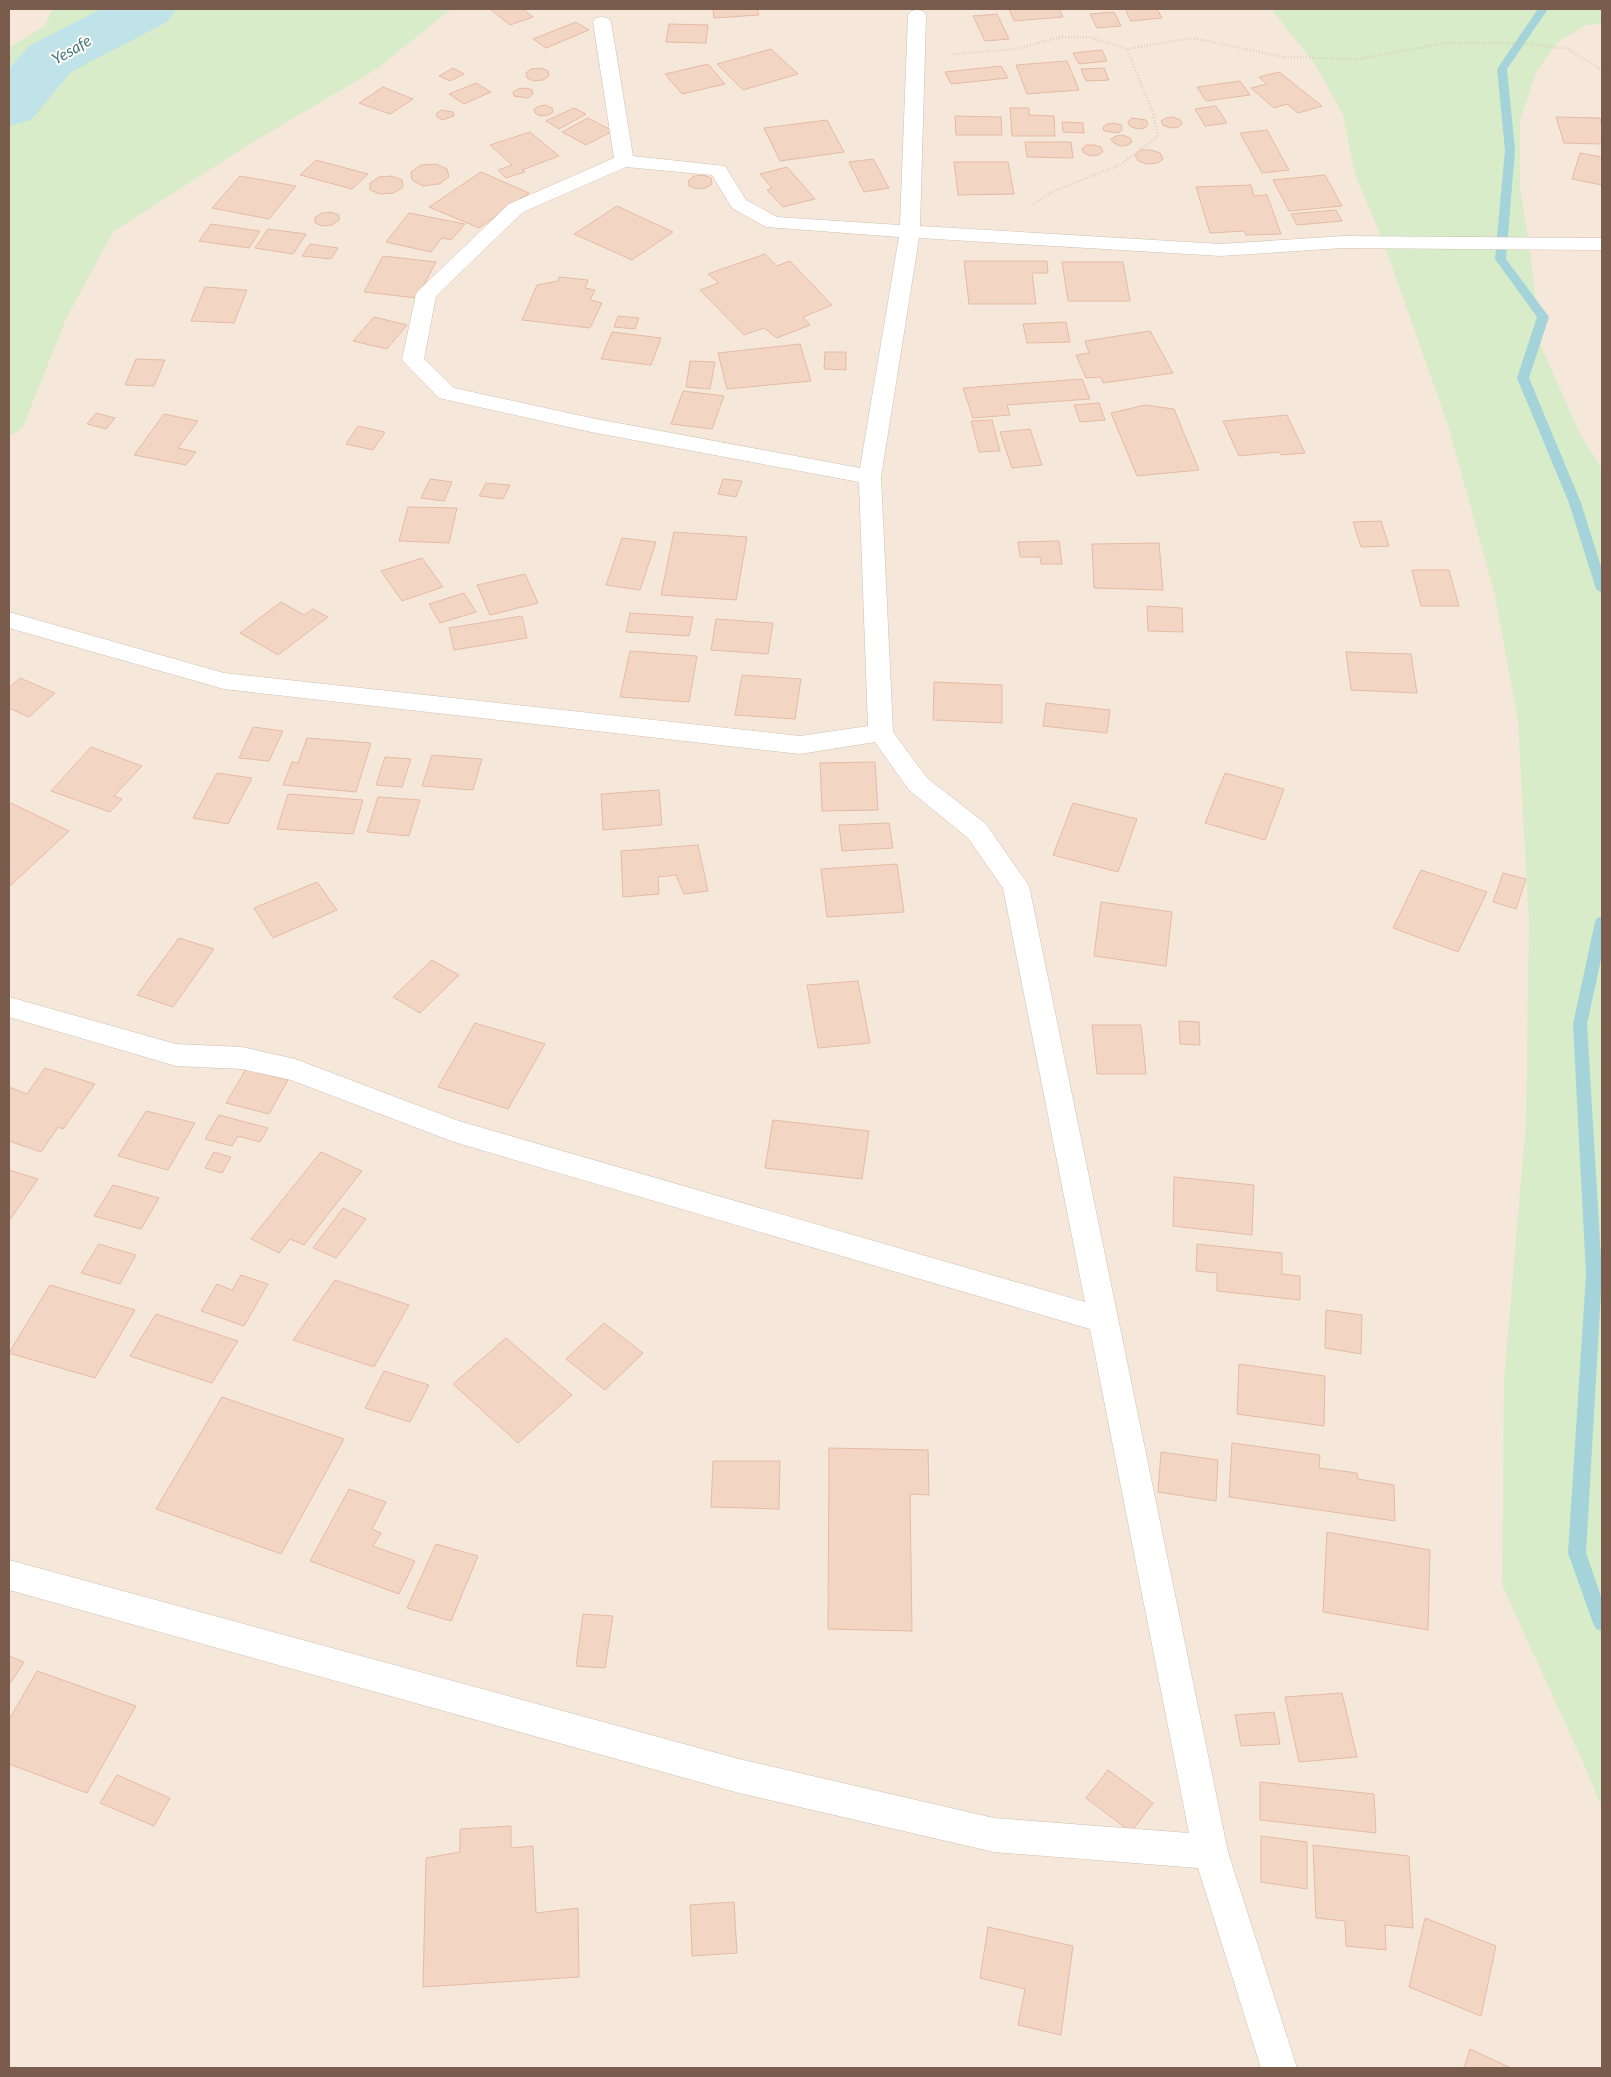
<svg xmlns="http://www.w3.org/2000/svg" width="1611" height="2077" font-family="Lato,sans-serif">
<rect width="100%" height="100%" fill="#fdf6ec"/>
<path fill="#f5e8da" d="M9,9H1602V2068H9Z"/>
<path fill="#d8ecc9" d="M53,9H451L377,69L248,145L113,232L66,319L22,429L9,436V48L44,26Z
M1271,9H1602V24L1586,25L1558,42L1536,72L1520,121V186L1530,250L1541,346L1580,434L1602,468V1809L1587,1771L1502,1585L1504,1381L1526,1122L1529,923L1518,721L1495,596L1448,425L1384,244L1355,174L1343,115L1315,64Z"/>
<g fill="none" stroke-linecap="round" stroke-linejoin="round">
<path fill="#a5d3da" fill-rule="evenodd" d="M1538,9H1548L1507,69L1515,150L1506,259L1549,317L1529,378L1581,503L1602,570V593L1596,589L1569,503L1517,378L1537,317L1495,259L1505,150L1497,69Z
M1602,917V955L1587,1024L1602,1274L1586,1553L1602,1599V1631L1596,1629L1593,1623L1568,1553L1586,1274L1573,1024L1595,922L1597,918Z"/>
<path fill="#bfe3e8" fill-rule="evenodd" d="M101,9H176L167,22L71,72L31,120L9,126V69L29,46Z"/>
</g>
<path fill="#f3d5c3" stroke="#e6bba3" d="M490,9H523L533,17L510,25Z
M713,9H757L759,15L714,18Z
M1009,9H1059L1063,17L1014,21Z
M1125,9H1157L1162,18L1131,21Z
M1114,12L1121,26L1097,28L1090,14Z
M997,14L1009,39L985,41L973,16Z
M576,22L589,30L546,48L533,39Z
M669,24L708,25L706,43L666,42Z
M771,49L798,74L743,90L717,64Z
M1102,50L1107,61L1079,64L1073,53Z
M1067,61L1079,90L1027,94L1016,65Z
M708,64L725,84L682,94L665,74Z
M1001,66L1008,78L951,84L945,72Z
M453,68L464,74L450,81L439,76Z
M541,68L548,71L549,76L543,80L534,81L527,78L526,73L531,69Z
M1104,68L1109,80L1086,81L1081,69Z
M1279,72L1322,106L1298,113L1287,104L1274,108L1251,88L1267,84L1259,77Z
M1240,81L1250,95L1206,101L1197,87Z
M476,83L491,92L464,104L449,94Z
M383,87L413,99L390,114L359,103Z
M526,88L532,90L533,94L528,98L514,96L513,92L518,89Z
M546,105L552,108L553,112L548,115L540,116L535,113L534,109L539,106Z
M1216,106L1227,123L1205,126L1195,109Z
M574,108L586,114L559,129L546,121Z
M1010,108H1029V115L1054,116L1055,136H1012Z
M441,110L453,112L454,116L442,120L437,117L436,114Z
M955,116L1001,117L1002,135H956Z
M1173,117L1180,120L1182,124L1178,127L1170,128L1163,125L1161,121L1166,118Z
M1556,117L1600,118L1602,126V144L1564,143Z
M588,118L613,131L586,145L562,132Z
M1132,118L1146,120L1148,124L1145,128L1137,129L1130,126L1128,122Z
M827,120L844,152L780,161L764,128Z
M1062,122L1083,123L1084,133L1063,132Z
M1114,123L1121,125L1122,129L1119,133L1104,131L1103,127L1107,124Z
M1267,130L1289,170L1262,173L1240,133Z
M530,132L559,156L522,170L525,172L506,178L498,170L512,165L490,145Z
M1123,135L1130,138L1132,142L1128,145L1120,146L1114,143L1111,139L1116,136Z
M1025,142H1071L1073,158L1027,157Z
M1086,145H1094L1101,147L1103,152L1098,155L1091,156L1084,153L1082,149Z
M1141,150H1151L1160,153L1163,159L1158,163L1147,164L1138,161L1135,155Z
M1580,153L1602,157V185L1572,179Z
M873,159L889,188L864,192L849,162Z
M316,160L368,174L352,189L300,175Z
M954,162H1008L1014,194L958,195Z
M436,164L447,169L449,177L439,184L423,186L412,180L411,172L421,165Z
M787,167L815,199L783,207L767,190L772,188L760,174Z
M481,172L529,193L479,228L429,207Z
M703,175L711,178L712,184L706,188L697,189L689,186L688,181L694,176Z
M1325,175L1342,206L1289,211L1273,180Z
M240,176L296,186L269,219L212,208Z
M392,176L402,180L403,187L394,193L380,194L370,190V183L379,177Z
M1251,185L1254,196L1267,195L1281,234L1246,235L1244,231L1210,233L1196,187Z
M617,206L673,232L632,260L574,234Z
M1336,210L1342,221L1297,225L1291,214Z
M331,212L339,215V220L332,225L323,226L315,223V217L322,213Z
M409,213L465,224L451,240L442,238L431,252L386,242Z
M211,224L260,231L249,248L199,241Z
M268,229L306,234L293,254L255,248Z
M310,244L338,248L331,259L302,256Z
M765,254L777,266L790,261L832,305L803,317L810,325L777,338L764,328L744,335L700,290L719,283L708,274Z
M383,256L436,262L417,298L364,292Z
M964,261H1047L1048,273H1032L1036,304H969Z
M1062,262H1123L1130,301H1068Z
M559,277L588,280L585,288L595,290L590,300L602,303L590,328L522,320L537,285L558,281Z
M205,287L247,290L234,323L191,321Z
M618,316L639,318L635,329L614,327Z
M374,317L407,325L387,349L353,341Z
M1066,322L1070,342L1027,343L1023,324Z
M1150,331L1173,373L1103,383L1101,377L1086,378L1076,355L1089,353L1085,341Z
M612,332L661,338L651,365L601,359Z
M800,344L811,381L727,389L718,353Z
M825,352H846V370L824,369Z
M136,359L165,360L154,386L125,385Z
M690,361L715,362L710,389L686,387Z
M1082,379L1090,399L1007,405L1010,415L973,418L963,388Z
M683,391L724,396L712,429L671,424Z
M1099,403L1105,420L1080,422L1074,405Z
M1145,405L1174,409L1199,470L1137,476L1111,413Z
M96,413L115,418L106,429L87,424Z
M164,414L198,421L178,448L196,452L186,465L134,455Z
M1287,415L1305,453L1281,455L1279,452L1239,456L1223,421Z
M992,420L1000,451L979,452L971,421Z
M358,426L385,432L373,450L346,444Z
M1030,429L1042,465L1012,468L1000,432Z
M430,479L452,482L444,501L421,498Z
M723,479L742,481L736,497L718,494Z
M486,483L510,485L503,499L479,496Z
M408,507L457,508L449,543L399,541Z
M1381,521L1389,546L1361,547L1353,522Z
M674,532L747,537L736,600L661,595Z
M622,538L656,542L640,590L606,585Z
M1059,541L1062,564H1041L1040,557H1020L1018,542Z
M1159,543L1163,590L1094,588L1092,544Z
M422,558L443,587L402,601L381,571Z
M1412,570H1449L1459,606H1421Z
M525,574L538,603L490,615L477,585Z
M464,593L476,612L440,623L429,604Z
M281,602L304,615L313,609L328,617L278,655L240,633Z
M1147,606L1182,608L1183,632L1148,631Z
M630,613L693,617L689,636L626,632Z
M522,616L527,638L454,650L449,628Z
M716,619L773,623L768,654L711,650Z
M630,651L697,656L689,702L620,697Z
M1346,652L1411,654L1417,693L1351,690Z
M742,675L801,679L795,719L735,715Z
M20,678L55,693L29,717L9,708V688Z
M934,682L1002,685V723L933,720Z
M1046,703L1110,710L1107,733L1043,726Z
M253,727L283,731L269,761L239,758Z
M307,738L371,743L356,792L283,785L292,762L298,763Z
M91,747L142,766L114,796L122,799L110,812L51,791Z
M432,755L482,759L473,790L422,786Z
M385,757L411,759L402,787L376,785Z
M875,762L878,810L822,811L820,763Z
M217,773L252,778L228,824L193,818Z
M1225,773L1284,789L1265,840L1205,823Z
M659,790L662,825L603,830L601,794Z
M288,794L363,800L353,834L277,829Z
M378,797L420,800L409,836L367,832Z
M11,803L69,831L9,887V805Z
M1073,803L1137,819L1118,872L1053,855Z
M889,823L893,848L842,851L839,825Z
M698,845L708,891L684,894L676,875L658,877L659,894L623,897L621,851Z
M897,864L904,912L827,917L821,869Z
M1421,870L1487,892L1458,952L1393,928Z
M1503,873L1526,879L1516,909L1493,902Z
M317,882L337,910L273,938L254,908Z
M1101,902L1172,912L1166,966L1094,956Z
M179,938L214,949L173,1007L137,995Z
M432,960L459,975L420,1013L393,997Z
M858,981L870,1043L818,1048L807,985Z
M1179,1021L1199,1022L1200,1045L1180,1044Z
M475,1023L545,1044L508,1109L438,1087Z
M1092,1025H1141L1146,1074H1097Z
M45,1068L95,1084L63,1129L58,1127L41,1152L9,1141V1087L27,1094Z
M246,1069L288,1080L269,1114L226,1103Z
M146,1111L195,1123L168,1170L118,1156Z
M219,1115L268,1128L260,1142L238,1136L232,1146L205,1139Z
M773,1120L869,1131L862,1179L765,1168Z
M214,1152L231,1157L222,1173L205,1168Z
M321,1152L362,1171L304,1245L290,1239L279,1253L251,1239Z
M9,1170L38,1179L9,1221Z
M1174,1177L1254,1185L1252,1235L1173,1226Z
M113,1185L159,1198L141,1229L94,1216Z
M343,1208L366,1219L336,1258L313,1248Z
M99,1244L136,1255L120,1284L81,1273Z
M1197,1244L1282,1253V1274L1300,1276V1300L1217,1291V1273L1196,1271Z
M241,1275L268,1284L244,1326L201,1311L217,1284L232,1290Z
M335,1280L409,1305L374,1367L293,1340Z
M50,1285L135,1310L95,1378L9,1353Z
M1326,1310L1362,1315L1361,1354L1325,1348Z
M156,1314L238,1341L212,1383L130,1356Z
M604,1323L643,1353L605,1390L566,1359Z
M506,1338L572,1395L518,1443L453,1384Z
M1239,1364L1325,1376L1324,1426L1237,1414Z
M384,1371L429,1385L410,1422L365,1408Z
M222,1397L344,1439L281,1554L156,1509Z
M1232,1443L1320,1455L1319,1468L1357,1473L1358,1479L1394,1485L1395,1521L1229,1497Z
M829,1448L928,1450L929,1495L910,1494L912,1631L828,1629Z
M1161,1452L1218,1460L1216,1501L1158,1492Z
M713,1461H780L779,1509L711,1507Z
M349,1489L386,1502L372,1529L381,1533L373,1546L415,1561L399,1594L310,1561Z
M1327,1532L1430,1550L1428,1630L1323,1612Z
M436,1544L478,1556L451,1621L407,1608Z
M583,1614L613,1616L605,1668L576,1666Z
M9,1656L24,1662L9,1685Z
M37,1671L136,1706L87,1793L9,1764V1720Z
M1342,1693L1357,1757L1299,1762L1285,1697Z
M1274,1712L1280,1744L1241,1746L1235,1715Z
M1108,1770L1153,1803L1131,1832L1086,1798Z
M117,1775L170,1798L154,1826L100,1803Z
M1260,1782L1374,1794L1376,1833L1260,1820Z
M511,1826V1848L533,1846L536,1913L578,1908L579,1977L423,1987L426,1858L460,1852V1829Z
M1261,1836L1307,1842V1889L1261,1882Z
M1313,1845L1409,1856L1413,1928L1385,1925L1386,1950L1346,1946L1345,1921L1316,1918Z
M734,1902L737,1953L692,1956L690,1905Z
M1425,1918L1496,1946L1481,2016L1409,1987Z
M988,1927L1073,1946L1061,2035L1018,2025L1025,1989L980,1978Z
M1470,2049L1511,2068H1464Z"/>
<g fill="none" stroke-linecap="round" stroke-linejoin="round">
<g stroke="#d1beb0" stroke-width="1">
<path id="minor" d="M917,10L923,11L926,15L920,226L1221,244L1343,236L1602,238V250L1343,248L1221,256L919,238L881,477L893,732L927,778L986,824L1029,886L1228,1852L1297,2068H1261L1198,1868L994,1852L739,1793L9,1590V1560L739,1759L994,1818L1189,1833L1090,1329L454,1142L291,1080L242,1069L176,1066L9,1017V997L176,1044L242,1047L295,1059L459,1121L1085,1302L1003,888L968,838L909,790L875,742L800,754L224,689L9,628V612L224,673L800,736L868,726L859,482L591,432L439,398L402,360L416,294L419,290L509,204L614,158L593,22L596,18L602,17L608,18L611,22L633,156L725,166L746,200L777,217L900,225L908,15L911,11ZM626,167L712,175L732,208L766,227L899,237L860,468L591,418L454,388L424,359L436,296L523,212Z"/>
</g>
<path stroke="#d9b8a5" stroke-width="2.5" stroke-dasharray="0.5 2.5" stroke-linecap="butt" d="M953,54L1015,49L1061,37H1089L1127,49L1192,38L1284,57L1359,59L1446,43H1521L1568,49L1602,70
M1033,204L1054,191L1120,165L1158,136L1153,113L1127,49"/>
<use href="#minor" fill="#fff" fill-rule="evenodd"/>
</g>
<g text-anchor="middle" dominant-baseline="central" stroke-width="4" stroke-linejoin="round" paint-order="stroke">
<g font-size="16" font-style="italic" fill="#437c86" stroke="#fffaf3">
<text transform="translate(71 49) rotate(-30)">Yesafe</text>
</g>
</g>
<rect width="1611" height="2077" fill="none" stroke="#7a5c4d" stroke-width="20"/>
</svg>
